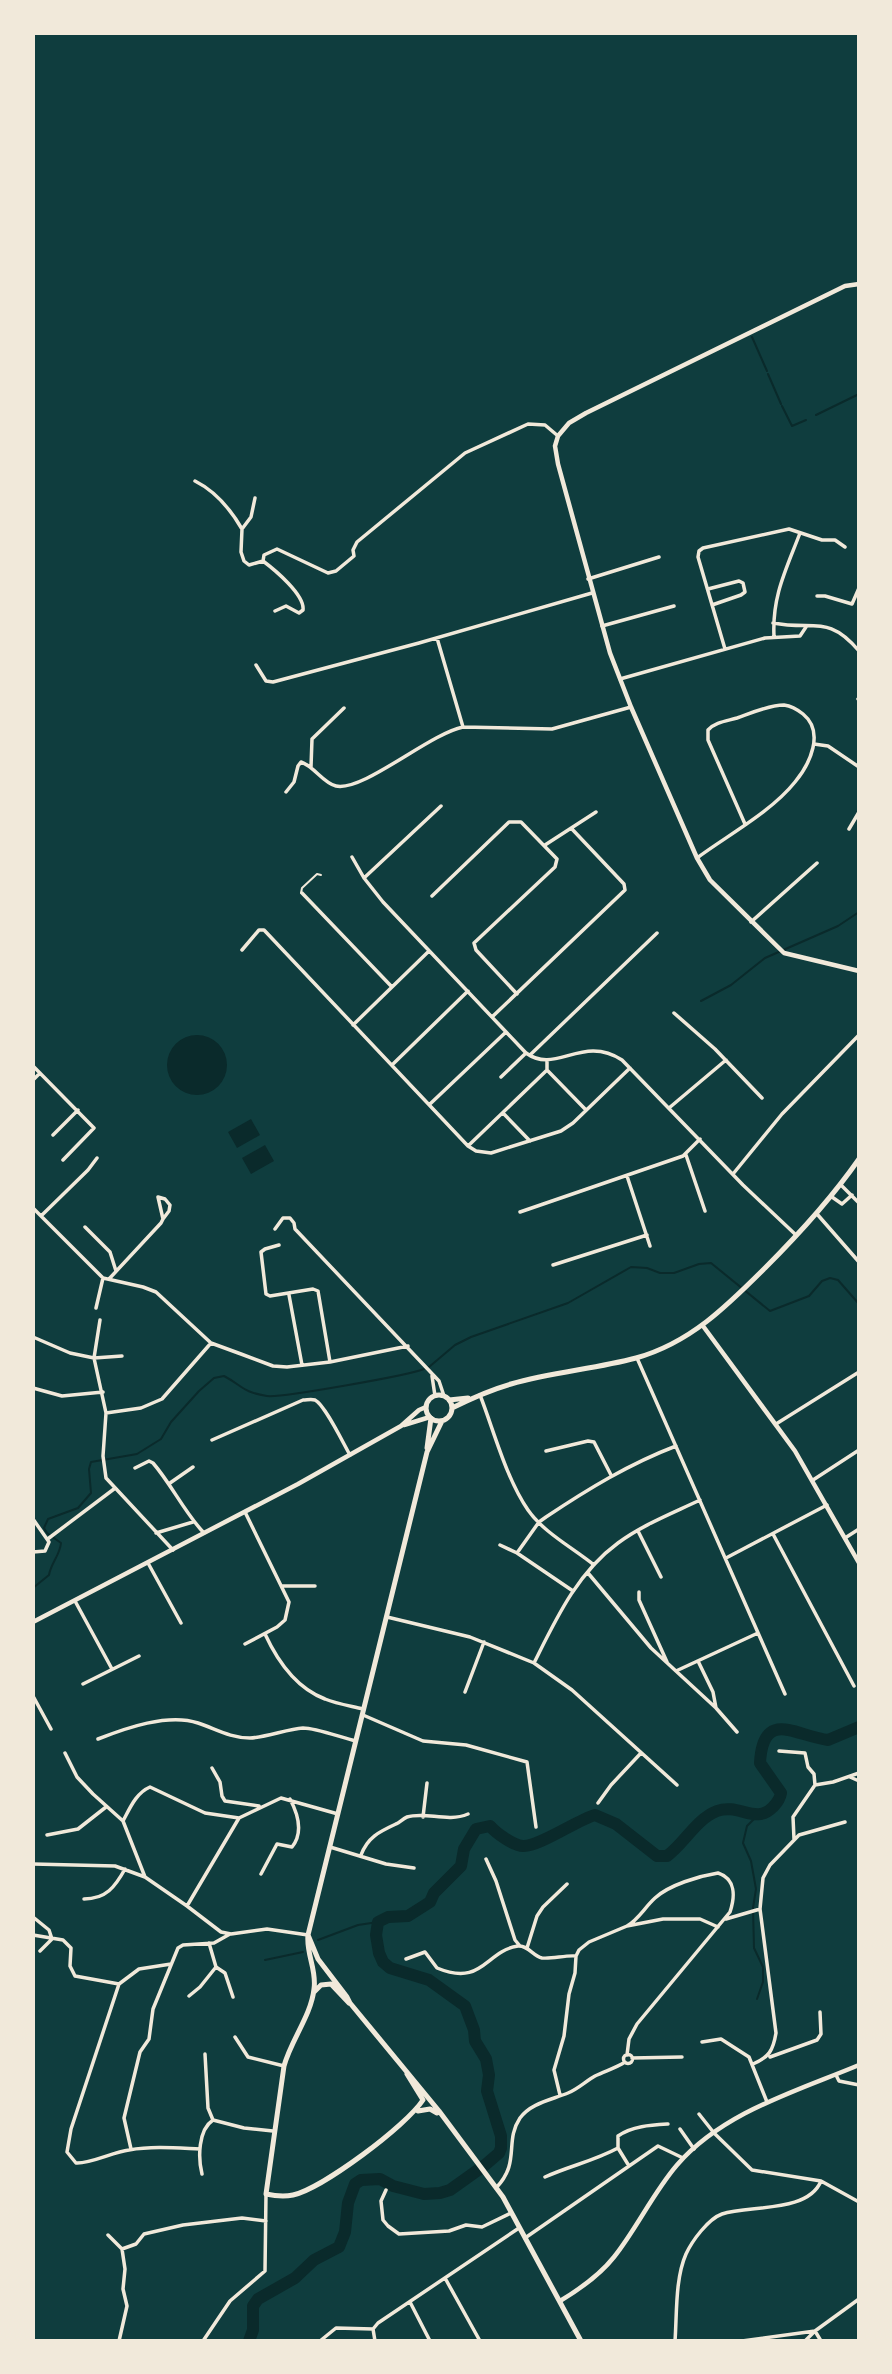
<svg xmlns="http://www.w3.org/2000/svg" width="892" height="2374" font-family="Barlow,sans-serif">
<rect width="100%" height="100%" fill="#0f3d3e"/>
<path fill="#0a2a2b" d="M167 1065a30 30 0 1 1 60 0a30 30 0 1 1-60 0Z
M251,1119L260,1135L237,1148L228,1132Z
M265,1145L274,1161L251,1174L242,1158Z"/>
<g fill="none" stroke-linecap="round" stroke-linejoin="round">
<path stroke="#0a2a2b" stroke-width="2" d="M752,337L767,371
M768,374L781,404
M782,406L792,426L806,420
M816,415L859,394
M701,1001L731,985L765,958L838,926L859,912
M429,1367L455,1345L471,1337L568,1303L631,1267L647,1268L660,1273H674L699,1264L711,1263L770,1311L809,1296L822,1281L830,1278L838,1280L859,1304
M33,1588L49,1575C51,1563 60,1555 61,1543L47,1533L44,1528L48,1519L78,1508L91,1493L89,1469L91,1462L137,1454L161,1439L171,1422L199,1391L214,1378L224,1376C243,1386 242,1392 267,1396C281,1398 410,1375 424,1369
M757,1816L747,1826L743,1843L751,1861L756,1889L753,1908L754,1948L763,1967V1982L757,1999
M318,1940L358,1925L378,1922
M265,1960L303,1952"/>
<path stroke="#0a2a2b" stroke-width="12" d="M249,2341L253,2330V2306L258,2299L295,2278L314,2260L339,2247L345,2232L348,2203L355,2184L361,2180L380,2179L393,2186L424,2194L440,2193L450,2190L485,2165L499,2153L501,2148V2136L487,2091L489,2075L486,2059L475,2041L474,2030L465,2006L429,1980L390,1968L383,1962L379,1953L376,1935L378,1922L388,1917L408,1916L430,1902L434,1893L461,1866L464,1849L476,1829L490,1826C496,1833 514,1846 523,1846C539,1847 577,1820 595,1815L616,1824L657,1856H667C684,1844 696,1819 717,1811C739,1803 756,1825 773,1807C778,1802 780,1799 781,1793L760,1763C763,1708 796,1736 828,1740L859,1727"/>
<path stroke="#f1e9da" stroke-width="2" d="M301,893L302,888L317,874L321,875"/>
<path stroke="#f1e9da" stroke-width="3.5" d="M195,481C215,491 231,510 242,529
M255,498L251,517L242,529L241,552L244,561L249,565L263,561L264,555L277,549L328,573L336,571L354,556L353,550L357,542L465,453L528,424L545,425L558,436
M263,561C275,570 305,595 303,610L299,613L286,606L275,611
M588,579L659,557
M708,589L739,581L743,583L745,592L741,595L712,605
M817,596H825L852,604L859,588
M773,623C814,631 828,614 859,651
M602,626L674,606
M774,636C772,596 786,570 800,533
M437,638L463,727
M725,649L698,557L699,551L703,548L789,529L822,540H835L845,547
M256,665L266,681L273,682L419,643L592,593
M620,679L765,638L800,636L806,627
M858,699L859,700
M814,744L828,746L859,767
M311,767L312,739L344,708
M286,792L294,782L298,766L301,762C314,766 323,783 336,786C363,792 429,734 463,727L552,729L631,707
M849,829L859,812
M545,845L596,812
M352,857L364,878L383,902L526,1053C556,1075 582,1034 622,1060L743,1185L796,1235
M697,858C728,835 771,812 795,782C810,764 825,732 803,714C798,710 791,706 784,705C769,705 751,713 737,718C727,721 715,722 708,730V740L745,824
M364,878L441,806
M302,893L392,987
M432,896L509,822H521L557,859L555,867L474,943L476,950L517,994
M751,922L817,863
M242,950L259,930H264L468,1146L476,1151L491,1153L561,1131L573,1123L630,1068
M674,1013L715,1049L762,1098
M492,1017L625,890L624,884L571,828
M353,1025L429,951
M530,1055L657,933
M392,1065L468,991
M33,1066L94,1128L63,1160
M547,1070L586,1110
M501,1077L526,1053
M33,1080L40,1073
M430,1104L506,1032
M669,1108L726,1060
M503,1113L530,1141
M53,1135L78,1110
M468,1146L547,1070V1061
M686,1155L705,1211
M733,1174L782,1114L859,1035
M627,1176L650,1246
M841,1185L859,1203
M158,1197L165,1199L170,1205L169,1211L163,1219
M832,1197L842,1204L852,1195
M33,1208L103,1278L143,1287L156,1292L211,1343L241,1354L273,1366L287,1367L330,1362L408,1346
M520,1212L683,1156L700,1139
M817,1214L859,1262
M41,1216L88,1170L97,1158
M85,1227L110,1252L116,1271
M275,1229L283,1218H290L294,1223L295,1229L439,1381L444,1396
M279,1245L265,1249L261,1252L266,1294L270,1296L313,1289L318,1291L330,1362
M553,1265L647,1235
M109,1279L161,1223L163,1219L158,1197
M289,1295L302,1365
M96,1308L103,1278
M100,1320L94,1358L122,1356
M33,1337L70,1353L94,1358L106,1413L103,1456L106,1478L173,1550
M637,1358L785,1694
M432,1376L435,1396
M33,1388L62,1396L103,1392
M480,1395C494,1431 506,1478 528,1510C543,1532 573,1548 594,1565
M106,1413L141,1408L162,1399L211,1343
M776,1424L859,1372
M212,1440L303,1400C307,1400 311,1399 315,1400C325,1405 343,1443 350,1455
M546,1451L588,1441L594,1442L611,1475
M135,1468L149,1461L153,1463C172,1485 184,1512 204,1533
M813,1480L859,1450
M170,1483L193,1467
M33,1519L49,1542L45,1551L33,1552
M638,1531L661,1577
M156,1533L193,1522
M773,1534L854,1686
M49,1538L114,1489
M845,1538L859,1529
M500,1545L517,1553L573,1591
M517,1553L539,1522L546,1517C588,1489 629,1464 676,1446
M726,1558L827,1505
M148,1563L181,1623
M588,1573L651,1648L716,1708L737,1732
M282,1586H315
M639,1592V1600L667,1662
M75,1601L112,1669
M387,1617L470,1637L534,1663L572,1690L677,1785
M265,1634C277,1660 296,1688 325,1699C337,1704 351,1706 363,1709
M245,1644L277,1627L285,1620L289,1602L245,1512
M698,1661L713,1692L716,1708
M534,1663C556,1619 577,1573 618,1543C642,1525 673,1513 700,1500
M676,1671L758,1633
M83,1684L139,1656
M465,1692L484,1642
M33,1696L51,1729
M363,1715L423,1741L466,1745L527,1762L536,1827
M98,1739C126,1728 168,1713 198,1723C216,1729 230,1738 250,1738C268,1737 287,1729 303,1728C317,1728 342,1738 356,1741
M779,1751L805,1753L808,1767L814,1774L815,1785L833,1782L859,1773
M65,1753L77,1777L93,1794L123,1821L145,1877
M212,1768L220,1782L222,1796L225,1801L259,1806
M850,1777L859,1781
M598,1803L611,1785L641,1753
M423,1817L427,1783
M123,1821C130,1808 136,1793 150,1787L205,1813L239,1818L281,1798L338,1814
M47,1835L78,1829L106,1807
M794,1839L793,1817L815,1785
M330,1847L386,1864L414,1868
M361,1855C368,1836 381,1831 398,1823C401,1821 404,1818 407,1817C426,1811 447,1823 468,1814
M486,1859L496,1881L515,1940L520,1946
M33,1864L115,1866L145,1877L187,1906L221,1932L231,1934L267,1929L308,1935
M261,1874L277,1844L292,1847C304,1832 298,1814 290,1799
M84,1899C106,1899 115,1887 125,1869
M187,1906L239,1818
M33,1917L49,1930L52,1939L40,1951
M726,1919L760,1909
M627,1926C638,1920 645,1907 655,1898C669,1885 699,1876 718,1873C736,1879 735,1897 730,1912L637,2024L629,2039L627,2055
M33,1935L63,1940L71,1948L70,1966L75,1976L119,1984
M209,1943L216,1967L225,1973L233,1997
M527,1948L537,1916L543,1907L567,1884
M406,1959L425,1952L437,1968C483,1987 485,1951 518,1946C528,1945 533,1956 542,1958C553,1959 565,1955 576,1956
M171,1964L139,1969L119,1984L71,2129L67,2152L76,2163C90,2164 113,2152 129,2150C153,2146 176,2148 200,2149
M189,1996L200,1987L216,1967
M235,2037L248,2057L284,2066
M702,2042L721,2039L749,2057L767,2102
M205,2054L208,2108L213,2120
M623.5 2059a4.5 4.5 0 1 1 9 0a4.5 4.5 0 1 1-9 0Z
M770,2057L817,2040L821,2034L820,2012
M632,2058L682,2057
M753,2064C769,2057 773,2051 776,2033L760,1909L763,1878L770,1865L799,1835L845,1822
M836,2075L839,2081L859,2085
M560,2095L554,2070L564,2036L569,1994L575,1973L576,1956L579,1950L589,1942L627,1926L663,1919H700L718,1927
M699,2114L714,2133L752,2170L821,2181L859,2202
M680,2129L694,2149
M618,2148L629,2166
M131,2149L124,2118L140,2052L149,2039L153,2009L178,1948L183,1945L214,1943L230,1934
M202,2174C198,2158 198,2130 213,2120L244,2128L273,2131
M545,2177C569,2166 594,2161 618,2148V2136C632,2126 651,2125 668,2124
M496,2188C521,2162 504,2142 520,2118C531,2103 551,2100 568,2093C578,2089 586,2081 595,2076C605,2071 616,2068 625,2062
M386,2190L381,2201L383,2220L388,2226L399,2234L449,2231L466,2225L482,2227L511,2213
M108,2235L122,2249L136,2244L144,2234L183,2225L242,2218L266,2221
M525,2238L658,2146L683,2158
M445,2278L480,2341
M410,2302L430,2341
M119,2341L127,2306L123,2289L125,2269L122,2249
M203,2341L230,2301L265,2271L266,2194
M320,2341L336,2328L373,2329
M375,2341L373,2329L378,2323L519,2228
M675,2341C677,2314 675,2279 686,2254C692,2241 708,2219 722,2214C750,2205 808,2213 821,2181
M742,2341L815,2331L859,2299
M805,2341L815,2331L821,2341"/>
<path stroke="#f1e9da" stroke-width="4.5" d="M859,284L845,286L586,413L569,423L558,436L555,446L558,464L610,653L631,707L697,858L710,880L784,953L859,971
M404,1425L430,1417
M33,1622L298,1484L401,1426L419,1410L426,1407"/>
<path stroke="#f1e9da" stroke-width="4.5" d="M703,1326L795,1451L859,1563
M560,2301C580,2289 599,2276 614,2257C637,2228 653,2193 677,2165C723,2112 797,2091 859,2065"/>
<path stroke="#f1e9da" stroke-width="5" d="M426 1408a13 13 0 1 1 26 0a13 13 0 1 1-26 0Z
M449,1400L468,1398
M452,1408C472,1398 490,1390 511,1384C552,1372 595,1369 636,1358C690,1343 727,1306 765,1268C800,1233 831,1199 859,1159
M427,1448L431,1418
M308,1935L318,1959L347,1997L350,2003L439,2111L503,2197L581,2341
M314,1992L321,1985L331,1984L349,2003
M407,2074L423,2100C406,2126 323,2188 293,2195C284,2197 275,2196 266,2194L284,2066C291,2040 311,2016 314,1989C317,1970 306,1954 308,1935L427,1452L442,1421
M418,2111L430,2109L437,2113"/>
</g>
<rect width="892" height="2374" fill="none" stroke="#f1e9da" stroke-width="70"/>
</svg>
